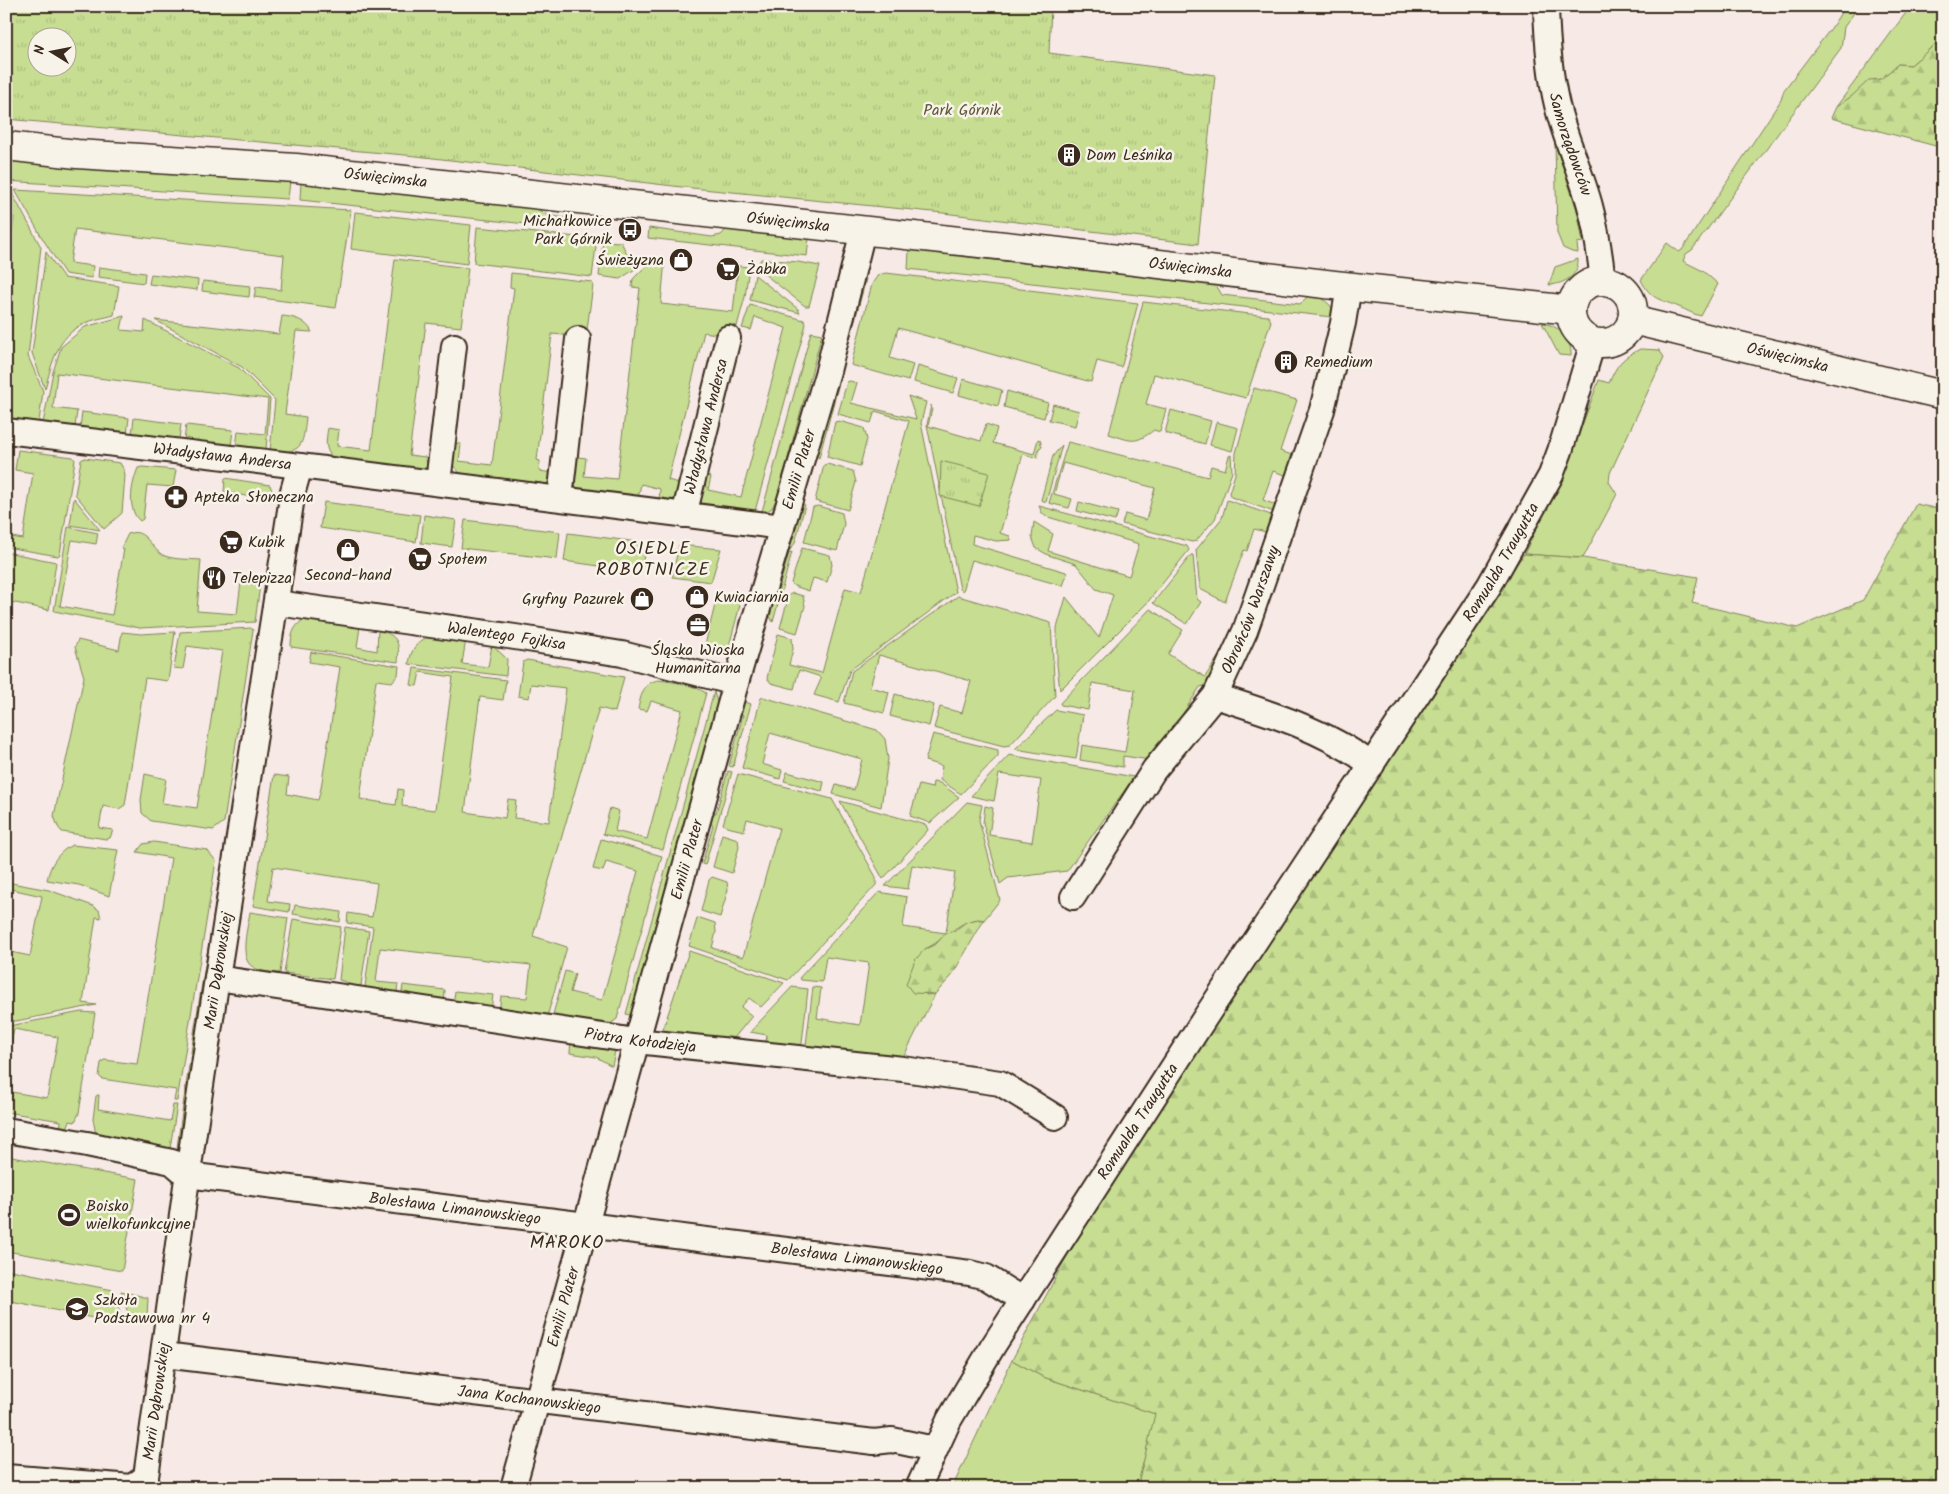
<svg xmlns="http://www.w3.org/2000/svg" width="1949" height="1494" font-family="Kalam,sans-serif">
<defs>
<pattern id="forest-firs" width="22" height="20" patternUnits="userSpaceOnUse" patternTransform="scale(1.25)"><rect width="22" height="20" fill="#c6dd92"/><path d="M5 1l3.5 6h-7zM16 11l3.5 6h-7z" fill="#abbe7d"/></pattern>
<pattern id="park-tufts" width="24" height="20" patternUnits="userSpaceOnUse" patternTransform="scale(1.25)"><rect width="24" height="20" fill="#c6dd92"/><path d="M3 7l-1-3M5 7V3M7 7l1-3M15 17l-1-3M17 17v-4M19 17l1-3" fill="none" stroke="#abbe7d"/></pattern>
</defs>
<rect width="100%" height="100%" fill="#f7e9e6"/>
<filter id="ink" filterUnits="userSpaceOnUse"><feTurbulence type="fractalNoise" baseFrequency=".02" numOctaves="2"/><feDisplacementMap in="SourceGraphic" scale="10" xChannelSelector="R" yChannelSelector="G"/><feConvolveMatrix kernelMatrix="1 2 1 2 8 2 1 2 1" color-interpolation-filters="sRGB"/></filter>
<g filter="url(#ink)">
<path fill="#c6dd92" stroke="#808458" d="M1845,6H1859L1844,27L1841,48L1692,250L1686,254L1683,261L1703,271L1718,284L1701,316C1692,314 1687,310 1679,307C1660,299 1651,300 1641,280L1667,243L1679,252L1682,250L1781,100L1784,90L1832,27Z
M1911,6H1943V43L1938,42L1911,65L1898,64L1881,79L1836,107Z
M1555,143L1577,210L1583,242L1577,243L1578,253L1572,252L1563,248L1557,233Z
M6,159L290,181L288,199L6,181Z
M301,181L533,207L548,215L565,218L564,228L300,200Z
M6,190L11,191L41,247L28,356L43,391L39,422L6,419V284L14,217L6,215Z
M15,190L351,210L336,308L254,297L256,287L281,290L284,255L75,229L70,263L93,266L92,278L65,274L41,236Z
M355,212L471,225L467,264L351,249Z
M477,227L597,239L592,277L474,263Z
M649,228L712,237L721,235L727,229L809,238L807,256L648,238Z
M603,241L621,242L635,269L620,279L599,276Z
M909,250L1216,285L1222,295L1300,304L1308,296C1323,297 1330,302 1337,316L1332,317L908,269Z
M46,252L64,278L119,286L114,315C104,318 93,319 84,324C57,336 52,363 45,389L32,353Z
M395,259L468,268L461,327L426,323L409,455L425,457L428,466L426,470L333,458C324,449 326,440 328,428L339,430L337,446L371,450Z
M665,259L661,304L733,312L738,266L749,267L745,297L734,337L704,332L668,480L679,483L680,489L678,498L668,502L659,500L660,489L641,484L638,498L578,490L572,479L578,457L586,458L584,476L617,479L640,288L632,287L633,279L642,270L652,261Z
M761,259L798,262L820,266L809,306H805L759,270L758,265Z
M1578,259C1579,276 1564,284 1549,285L1555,267Z
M99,267L145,273L144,283L98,277Z
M511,273L592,282L593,285L586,337L552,334L537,460L540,461L539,471L553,473L552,479L546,484L460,473L451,463L453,443L461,444L459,461L492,465L514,288L510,287Z
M886,273L1138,303L1122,365L1121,367L1097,361L1091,382L898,328L890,358L913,365L908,381L851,365L872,284L878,275Z
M151,274L198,280L197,290L149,284Z
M755,275L798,309L800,313L750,300Z
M857,277L866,279L843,364L838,354Z
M203,281L250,286L249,297L202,291Z
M1143,302L1268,316L1271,321L1246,398L1154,374L1146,404L1166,409L1160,432L1154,430C1134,445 1132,441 1109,434Z
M750,305L804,320L806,324L755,511L703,505L697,495L701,474L711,477L708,490L741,497L786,328L755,317L751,330L742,328Z
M124,316L121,330L144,332L145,320L239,368L270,399L266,450L236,447L238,431L265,434L268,399L57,373L53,408L77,411L75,427L43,423L53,372L61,347L85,327Z
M282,316C294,317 306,320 312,332L296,331L285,414L306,417C303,447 302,454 270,451L275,400L242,367L155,320L279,334Z
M1542,323C1559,325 1572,339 1571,356L1559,355Z
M811,332L822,334L777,498L772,508L761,515Z
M1640,349L1659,350L1664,357L1610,473L1609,482L1617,494L1583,558L1524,554L1565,471L1599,380L1609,383C1617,364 1622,358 1640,349Z
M918,366L958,378L953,393L914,382Z
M963,379L1002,390L998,406L959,395Z
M850,381L857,383L851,403L916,419L908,396L926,402L921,423L956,592L850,670L839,702L814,695L821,679L818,676L799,670L794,689L771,683L767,678L778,634L792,638L793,649L789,665L822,673L845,588L861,592L909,421L875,411L871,423L838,414L847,382Z
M839,383L819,458L815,453L832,386Z
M1254,388L1297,400L1280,451L1295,456L1288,476L1273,471L1263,500L1278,506L1277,513L1231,497L1229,493L1235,474L1236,453Z
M1007,391L1048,403L1044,418L1004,407Z
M1053,404L1079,411L1075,426L1049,420Z
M931,405L932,409L928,426L981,441L986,424L997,428L993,443L1034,454L1038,439L1040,440L1042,447L1039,448L1037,458L1023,454L1000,533L1010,536L1011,540L996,541L973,535L972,544L1066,572L1067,574L1063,586L972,560L963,591L960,589L927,425Z
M1171,410L1211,421L1205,444L1165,433Z
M82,412L129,418L127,434L80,428Z
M134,418L181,424L179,439L132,434Z
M839,421L864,428L867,439L860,466L827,457L835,422Z
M1216,422L1238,428L1232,451L1210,445Z
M186,425L233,430L231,446L184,441Z
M1068,442L1208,477L1211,466L1225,470L1229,456L1231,455L1232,472L1215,519L1196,541L1192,542L1122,524L1125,514L1146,520L1155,488L1063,463L1054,494L1072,499L1069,508L1049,503Z
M1062,445L1046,502L1041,500L1053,456Z
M18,450L73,457L75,460L60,554L58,556L6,547V536L23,539L33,473L15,470Z
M85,458L120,463L124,470L125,476L122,513L104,529L75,494L81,460Z
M827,464L853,471L856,482L848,510L815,501L824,465Z
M142,467L176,470L173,487L147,485L143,519L140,521C126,509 132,483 138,468Z
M225,478L270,485L274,496L273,501L224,492Z
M74,498L100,530L70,525Z
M1227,500L1274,516L1270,533L1254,529L1247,551L1244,550L1225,602L1200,589L1196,550L1222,518Z
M324,502L420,515L416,542L320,528Z
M1079,502L1118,512L1115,521L1077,511Z
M801,504L805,505L795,543L790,550L782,548Z
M818,506L842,513L844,524L837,551L804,542L813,507Z
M1039,506L1187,546L1189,550L1147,603L1060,690L1057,665V628L1066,597L1099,638L1113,595L1096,589L1076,564L1048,555L1036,548L1032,537L1034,522L1053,534L1048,551L1129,576L1139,544L1048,517L1042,513Z
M424,515L456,520L452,547L421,543Z
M465,520L560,532L557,559L461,548Z
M68,527L98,533L96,544L72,540L60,606L112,615L124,549L121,548L128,534C146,526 151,551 165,556C176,560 190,559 201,560L197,611L237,614L241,582L260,585L255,622L140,628L54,611Z
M568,533L646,543L641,572L564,561Z
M679,545L721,549L711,582L672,577Z
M802,548L830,555L832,565L827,582L813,578L809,591L794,586L791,583Z
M6,552L56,562L49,610L6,601Z
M792,552L773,622L765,607L770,589L778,591L789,553Z
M1191,555H1193L1197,599L1201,602L1187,624L1153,603Z
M793,593L803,596L805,606L797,633L780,628L789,595Z
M958,596L1051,623L1055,696L1010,745L1004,746L934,728L940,707L962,713L971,681L879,655L870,687L889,692L884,713L844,703L852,671Z
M732,599L740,605L728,650L724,654L704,649L716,601Z
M1150,609L1183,630L1168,654L1205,677L1239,625L1214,684L1200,687L1164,743L1150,760L1123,756V767L1080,760L1082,745L1125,752L1135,690L1092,683L1088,710L1061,705L1060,703Z
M303,620L360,627L357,647L377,651L378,630C398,635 400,643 398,662L291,647C291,635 293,627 303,620Z
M251,628L253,630L224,822L213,830L151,821L142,813L141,800L145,774L166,779L162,803L197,808L222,651L187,646L183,669L174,668L180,632Z
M122,632L141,634L175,632L168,681L145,678L125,805L119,809L103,806L99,828L113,830L110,838L106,839L62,832L58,827L54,816L84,677L75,647L78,640L119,650Z
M429,636L466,639L462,664L488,667L492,645L507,659L506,676L409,664C411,649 416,643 429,636Z
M311,652L399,666L398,675L392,682L376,680L360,799L396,805L398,789L403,790L402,806L435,810L453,677L420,672L417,686L411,685L414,668L506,680L503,700L480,697L465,812L505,818L508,799L516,800L514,818L549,822L566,688L531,684L529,698L518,696L523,662L527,660L624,677L615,712L599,708L533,936L567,947L547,1017L499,1013L501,996L527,998L531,965L380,948L376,982L398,984L396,999L364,994L373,927L347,923L348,913L372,917L377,883L273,867L268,901L290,904L289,912L253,906L274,775L289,777L287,794L318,800L321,788L340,667L309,662Z
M658,680C674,682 693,684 706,693L663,850L603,834L610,808L619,811L615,831L647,839L682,710L651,701L647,711L638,709C641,695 643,683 658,680Z
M714,692L719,709L634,1016L626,1014Z
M895,694L934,705L929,726L890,716Z
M763,697L877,730L885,739L888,759L881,807L833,794L836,785L854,790L862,759L770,733L762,764L782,770L780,779L742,768L761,698Z
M745,702L751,704L733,767L729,766L743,715L739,711Z
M1056,710L1083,715L1076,759L1015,749Z
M933,734L998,750V756L961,794L940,780L942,766L925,761Z
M1009,755L1134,777L1067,871L1008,878L1000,884L983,823L985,806L993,808L989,835L1032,842L1041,780L999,774L994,801L971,796Z
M728,771L732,772L705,865L702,864L713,825L707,823L710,812L716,813Z
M787,772L824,782L822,791L784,781Z
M738,774L832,799L876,877V885L788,980L689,946L697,919L700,918L715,923L716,932L712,948L743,957L779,828L747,819L744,831L727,827L723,824Z
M933,782L940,783L959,797L930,823L910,816L919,785L932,788Z
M840,801L926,825L928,830L883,879Z
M967,802L982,805L979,820L1000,900L984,920C963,915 944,941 925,949L926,995L935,994L903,1058L805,1053L813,987L821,988L817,1018L860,1025L869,963L826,957L822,982L801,980L800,977L879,892L907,897L903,927L946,933L955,872L912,865L908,889L885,886Z
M722,834L738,839L739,847L732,873L713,867Z
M601,839L662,856L617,1019L610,1024L603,1026L552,1018L565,971L575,974L570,992L602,1000L638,871L606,862L603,871L593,869Z
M154,842L207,850L216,861L177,1101H174L176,1090L102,1079L99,1076L101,1063L104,1060L137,1064L171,858L137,852L143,844Z
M72,845L118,850L109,896L79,885L47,880C50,865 58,852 72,845Z
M226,859L185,1139L178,1149L177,1147C188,1069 200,992 214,914C216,902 218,867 226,859Z
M712,877L727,882L728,890L720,917L701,911L709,880Z
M6,882L49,890L93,906L99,910L101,918L96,917L83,1003L96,1005L6,1023V951L30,956L42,896L6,888Z
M295,905L341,912L340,922L293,914Z
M250,912L288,918L280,973C271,972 260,972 253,967C238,959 248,926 250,912Z
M293,919L341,927L333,979L284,973Z
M345,927L369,931L360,992L346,982L339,980Z
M689,951L784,983L761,1007L749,998L741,1007L752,1016L730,1043L667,1035L662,1032Z
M403,985L445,990L444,1003L401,998Z
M792,987L808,989L801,1052L765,1048L767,1035L750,1032Z
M455,991L493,995L491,1010L453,1006Z
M81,1012L95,1013L79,1113L75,1122L70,1121L66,1130L60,1132L61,1121L6,1112V1091L47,1098L58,1037L14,1029L9,1055H6L9,1026Z
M571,1038L602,1041L615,1051L612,1066L596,1057L570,1053Z
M98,1095H99L98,1109L170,1121L173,1105H177L169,1154L96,1135L93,1119L96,1096Z
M6,1156L138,1179L122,1271L6,1251Z
M6,1269L113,1290L120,1312L117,1323L6,1300Z
M121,1291L148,1298L147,1318L128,1313Z
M1012,1360L1043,1377L1156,1414L1139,1480L1142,1488H952Z"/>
<path fill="url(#forest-firs)" stroke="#808458" d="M1938,42L1943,43V148L1831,118L1836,107L1852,96L1869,80L1881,79L1898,64L1911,65Z
M1916,504L1943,510V1488H1142L1139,1480L1155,1414L1043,1377L1012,1360L1068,1254L1177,1078L1376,781L1451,655L1524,554L1583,558L1698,577L1692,603L1797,628L1863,600Z
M978,919L984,920L951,977L935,994L913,993L906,984L915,960L925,949L936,944L946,933L954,931L966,922Z"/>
<path fill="url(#park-tufts)" stroke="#808458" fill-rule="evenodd" d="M6,6H1051L1049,53L1215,75L1198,244L943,213L682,187L416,156L6,119ZM38,38H68V68H38Z
M941,461L989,473L979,506L940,496Z"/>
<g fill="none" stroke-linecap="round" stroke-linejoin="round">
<g stroke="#3b2a1e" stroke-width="28">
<g id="street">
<path id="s1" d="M1546,6C1547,39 1549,72 1557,105C1565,139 1581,172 1590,206C1597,231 1600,255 1603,281"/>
<path id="s2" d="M6,431L300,466L782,527"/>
<path d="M438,483L454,346"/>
<path d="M560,498L578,339"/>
<path id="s3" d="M684,515L728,338"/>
<path id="s4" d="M277,603L515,637L622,654L736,683"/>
<path d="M1215,696C1270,713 1325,730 1372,765"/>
<path id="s5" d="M1073,897L1154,770L1215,696L1245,631L1322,410L1343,323L1349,286"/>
<path id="s6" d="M217,978L636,1041L903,1069L1000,1083L1055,1117"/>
<path id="s7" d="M6,1130L87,1144L172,1162L187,1175L970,1273L986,1277L1023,1300"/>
<path id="s8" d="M164,1355L874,1442L892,1440L934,1449"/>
<path id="s9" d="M6,1477L132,1487L146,1477L186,1186L217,978L293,491L300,466"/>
<path id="s10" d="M513,1488L736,683L828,371L863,231"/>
<path id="s11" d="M918,1488L949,1420L993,1346L1206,1016L1489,586L1551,475L1560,451L1593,342"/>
</g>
</g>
<g stroke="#3b2a1e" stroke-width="31">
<g id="secondary">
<path id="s12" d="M6,146L77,154L296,168L1051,251L1334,285L1571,310"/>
<circle cx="1602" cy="312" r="31"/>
<path id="s13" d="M1632,320L1943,395"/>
</g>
</g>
<use href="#street" stroke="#f7f3e8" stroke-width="24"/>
<use href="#secondary" stroke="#f7f3e8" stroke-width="28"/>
</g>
</g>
<defs>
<g id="building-disc" transform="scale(1.25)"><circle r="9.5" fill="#3b2a1e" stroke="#f7f3e8"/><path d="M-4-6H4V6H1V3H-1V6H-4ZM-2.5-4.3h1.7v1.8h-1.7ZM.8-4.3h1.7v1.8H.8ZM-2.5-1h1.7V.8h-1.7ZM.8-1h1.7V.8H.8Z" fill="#fff"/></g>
<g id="bus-disc" transform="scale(1.25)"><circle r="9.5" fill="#3b2a1e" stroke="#f7f3e8"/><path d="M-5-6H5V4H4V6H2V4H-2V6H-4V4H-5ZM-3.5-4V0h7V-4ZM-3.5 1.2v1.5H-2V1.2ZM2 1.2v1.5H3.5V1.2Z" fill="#fff"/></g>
<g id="shop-disc" transform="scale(1.25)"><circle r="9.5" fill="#3b2a1e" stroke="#f7f3e8"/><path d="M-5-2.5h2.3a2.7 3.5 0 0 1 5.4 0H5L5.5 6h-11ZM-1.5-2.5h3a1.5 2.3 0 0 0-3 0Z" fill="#fff"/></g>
<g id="supermarket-disc" transform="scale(1.25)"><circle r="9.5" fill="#3b2a1e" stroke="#f7f3e8"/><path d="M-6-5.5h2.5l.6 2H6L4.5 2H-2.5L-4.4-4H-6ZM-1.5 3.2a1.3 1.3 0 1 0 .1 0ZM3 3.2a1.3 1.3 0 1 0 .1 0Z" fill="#fff"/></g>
<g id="pharmacy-disc" transform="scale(1.25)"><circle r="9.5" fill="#3b2a1e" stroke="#f7f3e8"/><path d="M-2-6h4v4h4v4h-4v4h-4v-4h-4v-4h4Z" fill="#fff"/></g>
<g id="restaurant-disc" transform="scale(1.25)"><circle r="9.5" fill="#3b2a1e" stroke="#f7f3e8"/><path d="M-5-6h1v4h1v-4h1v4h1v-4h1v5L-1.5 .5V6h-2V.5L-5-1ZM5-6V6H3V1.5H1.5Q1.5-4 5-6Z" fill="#fff"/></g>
<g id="office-disc" transform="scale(1.25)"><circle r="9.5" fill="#3b2a1e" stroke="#f7f3e8"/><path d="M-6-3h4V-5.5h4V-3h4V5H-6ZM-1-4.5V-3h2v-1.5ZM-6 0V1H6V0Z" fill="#fff"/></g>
<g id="stadium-disc" transform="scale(1.25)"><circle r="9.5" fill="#3b2a1e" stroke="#f7f3e8"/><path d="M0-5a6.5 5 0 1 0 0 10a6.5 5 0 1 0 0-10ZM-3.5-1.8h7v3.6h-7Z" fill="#fff"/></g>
<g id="school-disc" transform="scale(1.25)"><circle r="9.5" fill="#3b2a1e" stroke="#f7f3e8"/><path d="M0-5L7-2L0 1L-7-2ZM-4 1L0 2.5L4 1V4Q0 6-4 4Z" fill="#fff"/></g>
</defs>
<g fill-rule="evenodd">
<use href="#building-disc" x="1069" y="155"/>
<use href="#bus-disc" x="630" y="230"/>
<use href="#shop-disc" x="681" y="260"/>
<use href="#supermarket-disc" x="728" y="269"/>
<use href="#building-disc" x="1286" y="362"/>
<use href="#pharmacy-disc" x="176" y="497"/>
<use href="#supermarket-disc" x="231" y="542"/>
<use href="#shop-disc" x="348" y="550"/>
<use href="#supermarket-disc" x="420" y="559"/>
<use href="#restaurant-disc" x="214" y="578"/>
<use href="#shop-disc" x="697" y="597"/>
<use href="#shop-disc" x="642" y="599"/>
<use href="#office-disc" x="698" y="625"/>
<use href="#stadium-disc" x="69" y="1215"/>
<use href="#school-disc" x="77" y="1309"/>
</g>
<g text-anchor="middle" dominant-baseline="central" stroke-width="5" stroke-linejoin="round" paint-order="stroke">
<g font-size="16" fill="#5e573b" stroke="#f7f3e8">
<text x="962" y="110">Park Górnik</text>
</g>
<g font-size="16" fill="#3b2a1e" stroke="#f7f3e8">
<text stroke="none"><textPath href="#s1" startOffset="141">Samorządowców</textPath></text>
<text stroke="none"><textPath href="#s12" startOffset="381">Oświęcimska</textPath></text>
<text stroke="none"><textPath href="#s12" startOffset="786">Oświęcimska</textPath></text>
<text stroke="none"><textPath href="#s12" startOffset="1191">Oświęcimska</textPath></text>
<text stroke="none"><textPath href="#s13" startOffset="160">Oświęcimska</textPath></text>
<text stroke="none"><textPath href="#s3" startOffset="91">Władysława Andersa</textPath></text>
<text stroke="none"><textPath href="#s2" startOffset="218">Władysława Andersa</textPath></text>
<text stroke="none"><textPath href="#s10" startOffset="1058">Emilii Plater</textPath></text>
<text stroke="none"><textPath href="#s11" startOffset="1095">Romualda Traugutta</textPath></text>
<text stroke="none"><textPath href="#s5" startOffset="340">Obrońców Warszawy</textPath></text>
<text stroke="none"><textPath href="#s4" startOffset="232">Walentego Fojkisa</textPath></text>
<text stroke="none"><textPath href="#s10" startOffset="652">Emilii Plater</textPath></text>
<text stroke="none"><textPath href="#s9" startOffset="655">Marii Dąbrowskiej</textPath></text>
<text stroke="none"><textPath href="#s6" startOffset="428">Piotra Kołodzieja</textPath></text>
<text stroke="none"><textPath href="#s11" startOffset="428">Romualda Traugutta</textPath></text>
<text stroke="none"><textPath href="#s7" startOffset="459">Bolesława Limanowskiego</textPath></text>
<text stroke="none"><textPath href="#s7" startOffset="864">Bolesława Limanowskiego</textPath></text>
<text stroke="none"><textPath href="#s10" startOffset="188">Emilii Plater</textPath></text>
<text stroke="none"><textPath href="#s8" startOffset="368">Jana Kochanowskiego</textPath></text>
<text stroke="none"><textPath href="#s9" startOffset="220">Marii Dąbrowskiej</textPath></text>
</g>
<g font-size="16" fill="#3b2a1e" stroke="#f7f3e8" text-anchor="start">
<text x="1086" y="155">Dom Leśnika</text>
<text x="612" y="221" text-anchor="end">Michałkowice<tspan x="612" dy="18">Park Górnik</tspan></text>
<text x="664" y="260" text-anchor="end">Świeżyzna</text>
<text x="746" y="269">Żabka</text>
<text x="1304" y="362">Remedium</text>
<text x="194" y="497">Apteka Słoneczna</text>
<text x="248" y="542">Kubik</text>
<text x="438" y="559">Społem</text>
<text x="348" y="575" text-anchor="middle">Second-hand</text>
<text x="232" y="578">Telepizza</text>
<text x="714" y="597">Kwiaciarnia</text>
<text x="624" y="599" text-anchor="end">Gryfny Pazurek</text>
<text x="698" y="650" text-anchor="middle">Śląska Wioska<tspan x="698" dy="18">Humanitarna</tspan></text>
<text x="86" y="1206">Boisko<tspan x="86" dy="18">wielkofunkcyjne</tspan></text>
<text x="94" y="1300">Szkoła<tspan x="94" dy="18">Podstawowa nr 4</tspan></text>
</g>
<g font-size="18" letter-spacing="1" fill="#3b2a1e" stroke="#f7f3e8">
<text x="653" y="549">OSIEDLE<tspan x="653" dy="21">ROBOTNICZE</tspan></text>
<text x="567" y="1243">MAROKO</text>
</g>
</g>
<rect width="1949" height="1494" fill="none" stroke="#f7f3e8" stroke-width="25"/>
<rect x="12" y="12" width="1924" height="1469" fill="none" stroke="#3b2a1e" stroke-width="2" filter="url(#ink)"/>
<g transform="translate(52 52) rotate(280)"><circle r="24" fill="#f7f3e8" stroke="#aca397"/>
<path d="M0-4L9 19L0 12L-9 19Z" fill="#3b2a1e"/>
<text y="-8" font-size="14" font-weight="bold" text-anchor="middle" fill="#3b2a1e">N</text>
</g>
</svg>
